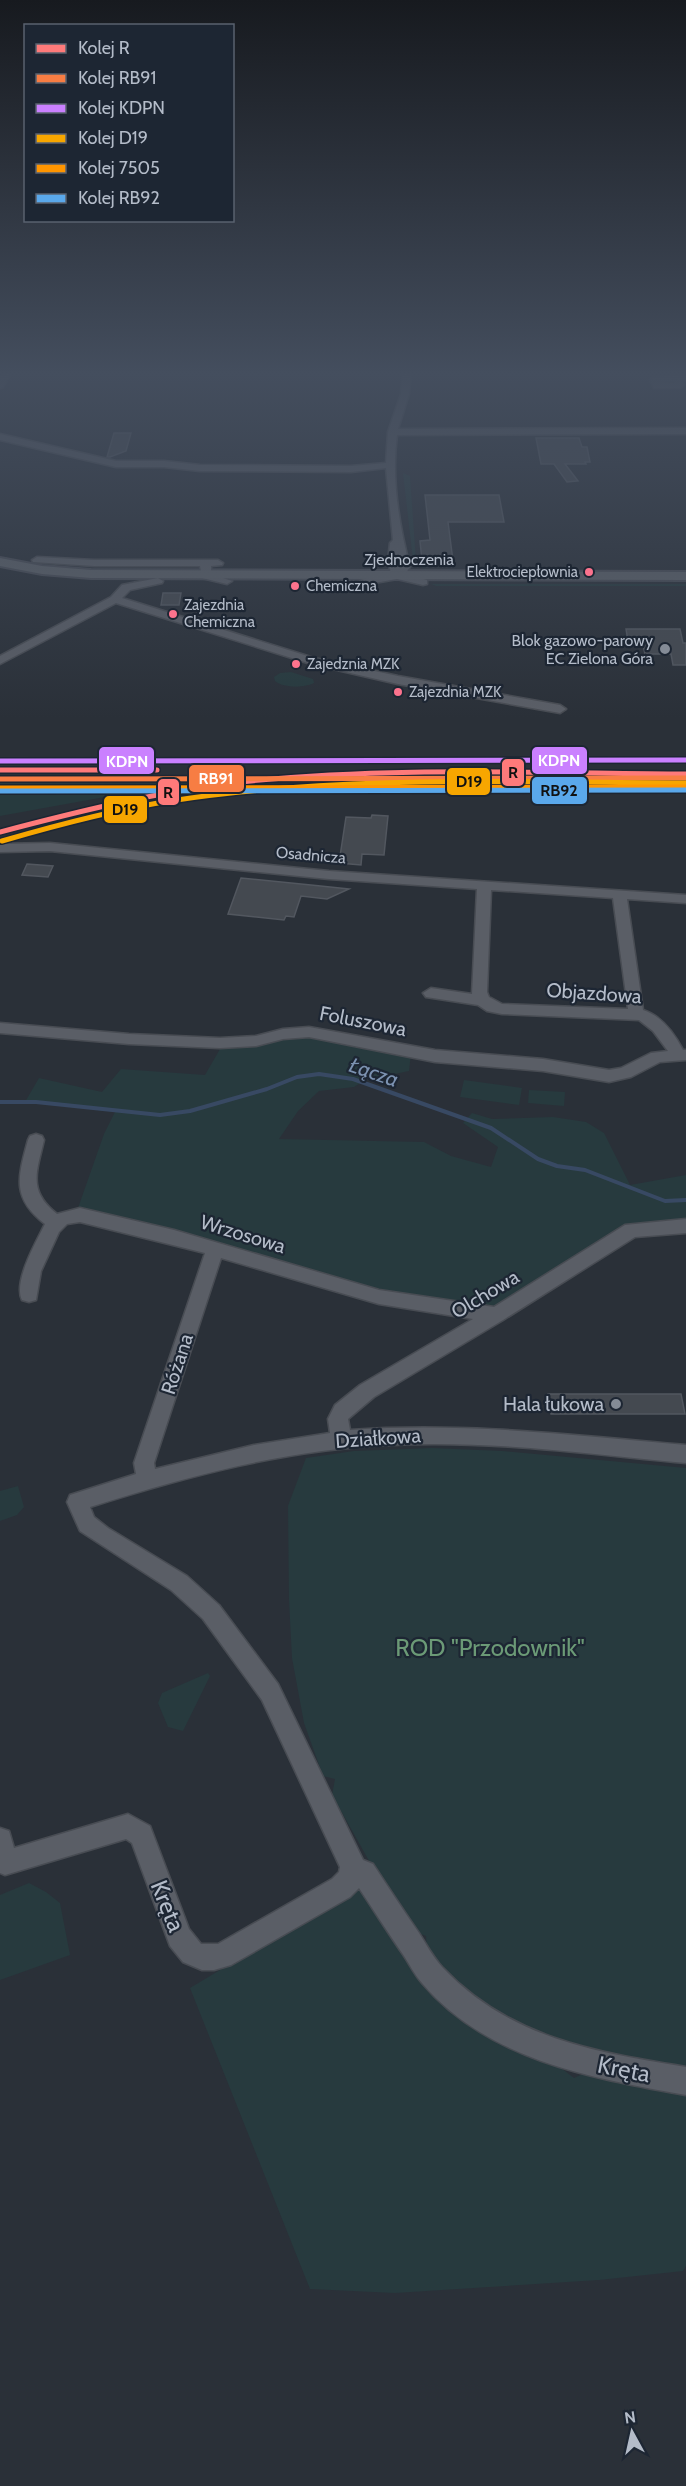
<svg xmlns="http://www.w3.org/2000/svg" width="686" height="2486" font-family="Cabin,sans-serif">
<rect width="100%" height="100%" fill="#2a3038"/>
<path fill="#273a3e" d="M403,473L410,476L416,561L427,569L415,565L413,560Z
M431,584H686V586H436Z
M291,672L313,679L314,683C305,688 283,688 275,681L274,677L280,673Z
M233,777L160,787L0,816V778Z
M298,1034L411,1054L409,1071L365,1080L354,1087L319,1091L298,1111L279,1139L424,1142L451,1156L491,1167L498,1147L463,1123L472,1113L492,1119L553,1117L586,1122L604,1133L630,1185L686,1175V1226L626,1237L487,1327L466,1310L403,1299L78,1208L104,1134L115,1112L25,1102L39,1078L102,1092L121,1069L205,1075L220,1049Z
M464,1080L522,1088L519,1105L460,1097Z
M529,1090L565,1092L564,1106L528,1103Z
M432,1448L502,1451L686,1468V2073L538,2040L445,1977L427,1950L426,1936L415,1932L377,1875L332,1795L335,1779L323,1776L304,1723L292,1658L289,1600L288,1506L306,1458L354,1451Z
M18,1486L24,1507L17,1515L0,1521V1491Z
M208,1673L210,1676L183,1731L168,1727L158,1703L162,1693Z
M29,1883L46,1892L60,1903L70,1955L0,1980V1895Z
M365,1883L514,2047L561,2068L574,2078L583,2074L686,2091V2266L683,2271L599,2280L395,2293L310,2289L190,1988Z"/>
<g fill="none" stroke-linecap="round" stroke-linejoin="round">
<path stroke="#384963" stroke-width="4" d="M0,1102H36L160,1115L190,1111L267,1089L297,1077L319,1074L353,1079L491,1128L538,1159L557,1166L585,1170L665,1201L686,1200"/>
</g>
<path fill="#444950" stroke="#52575f" stroke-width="1.5" d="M114,433H131L126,451L110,457H107Z
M536,438H579L582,447H587L590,462H585L586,464H565L578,481L567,482L554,464H541Z
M425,495H499L504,522H448L453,561H422L420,541L430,540Z
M163,593H181L179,605H161Z
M626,629H680L683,643H686V665H673L671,654H645L642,641H628Z
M372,815L388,816L384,855L362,854L361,865L339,863L346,817L371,818Z
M27,864L53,866L48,877L22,875Z
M241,878L311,885L349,889L327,899L301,896L294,917L286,916L284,920L228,914Z
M548,1394H681L685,1414H551Z"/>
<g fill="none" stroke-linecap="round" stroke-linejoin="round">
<g stroke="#484c53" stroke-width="3">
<path id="minor" d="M5,370H13L3,387L0,388V378Z
M403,370H411L409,394L398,429L686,428V434L397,435C391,478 399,525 410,567L405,574L427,580V584L423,585L397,579L363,585L358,582L359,580L391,574L388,561L390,543L393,540L386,468L351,472L200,471L164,467H116L0,440V434L116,461H164L200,465L351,466L386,463L388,432L401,394Z
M686,375V381H682L684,385L680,388H654L650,380L654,377ZM674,381V383L659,382Z
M37,557L94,560H218L223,563L222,565L211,566V574L232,581L227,584L202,578L200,566H94L33,562L32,560Z
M158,578L163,581L162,583L130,590L122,598L314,658L398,676L560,705L566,709L560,713L398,684L311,664L116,603L0,664V656L111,597L122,585Z
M50,843L329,871L686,895V903L627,899L643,1010C662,1016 674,1033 683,1050H686V1060L660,1062L631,1077L609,1082L543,1071L435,1062L309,1037L283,1039L256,1046L220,1048L129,1044L0,1033V1023L129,1034L220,1038L256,1036L283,1029L309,1027L435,1050L543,1059L609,1070L621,1068L651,1053L668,1051L653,1031L639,1020L502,1014L487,1011L478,1005L426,997L423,993L431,988L472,994L477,889L329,879L50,851L0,852V844ZM491,890L613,898L628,1009L502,1004L489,997L487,992Z
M36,1134L42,1136L44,1140C37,1171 27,1191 57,1214L80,1208L174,1230L379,1290L494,1307L625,1225L686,1219V1233L635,1237L503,1320L374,1397L348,1419L350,1430C463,1422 573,1435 686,1445V1463C588,1454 490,1440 391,1445C288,1449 188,1476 90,1507L94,1517L108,1528L187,1576L219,1605L278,1684L363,1860L373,1864C388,1887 403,1910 419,1933C426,1944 433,1957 442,1967C509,2038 594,2052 686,2067V2095C592,2078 487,2060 422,1983C414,1974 409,1963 402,1953C387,1931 373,1909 359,1888L350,1897L231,1965L214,1970H202L183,1962L170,1946L132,1843L126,1839L5,1875L0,1873V1828L9,1831L14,1848L128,1814L150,1826L189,1929L201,1944H218L332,1879L339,1872L340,1867L262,1700L203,1619L171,1590L80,1531L67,1502L70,1495L136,1474L134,1463L205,1253L80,1222L67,1224L59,1232L41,1271L36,1300L29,1302L22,1300C13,1282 36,1242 45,1224C11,1198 18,1177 28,1140L30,1136ZM221,1258L379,1304L473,1319L360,1385L335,1405L328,1419L330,1433L254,1445L155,1469L154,1463Z"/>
</g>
<g stroke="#484c55" stroke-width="4">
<path id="major" d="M0,558L42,566L91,570L686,572V580L91,578L42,574L0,566Z"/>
</g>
<use href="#minor" fill="#5a5e66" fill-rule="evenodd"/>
<use href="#major" fill="#5c6168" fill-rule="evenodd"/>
<g stroke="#1d2633" stroke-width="8">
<path id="rail-1" d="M0,770H157
M0,832C76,812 153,793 231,783C382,766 535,773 686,774"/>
</g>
<g stroke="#1d2633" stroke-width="8">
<path id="rail-2" d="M0,779L686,778"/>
</g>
<g stroke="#1d2633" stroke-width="8">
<path id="rail-3" d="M0,761L686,760"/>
</g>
<g stroke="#1d2633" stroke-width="8">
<path id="rail-4" d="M2,841C57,825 113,810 170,801C340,775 514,782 686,783"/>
</g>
<g stroke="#1d2633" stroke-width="8">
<path id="rail-5" d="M0,788L686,787"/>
</g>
<g stroke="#1d2633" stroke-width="8">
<path id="rail-6" d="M0,791L686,790"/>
</g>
<use href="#rail-1" stroke="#fe7a7a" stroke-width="5"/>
<use href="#rail-2" stroke="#f77d43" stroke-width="5"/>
<use href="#rail-3" stroke="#ca80ff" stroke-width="5"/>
<use href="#rail-4" stroke="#f7a600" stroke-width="5"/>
<use href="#rail-5" stroke="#ff9500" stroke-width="5"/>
<use href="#rail-6" stroke="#5aa8eb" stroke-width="5"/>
</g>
<linearGradient id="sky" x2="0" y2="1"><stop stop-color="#171a1f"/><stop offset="0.52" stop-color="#444e5e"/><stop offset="1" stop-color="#444e5e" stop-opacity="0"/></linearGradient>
<rect width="686" height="718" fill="url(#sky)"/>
<g fill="#fc738d" stroke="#1d2633" stroke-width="2">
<circle cx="589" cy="572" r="5"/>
<circle cx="295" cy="586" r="5"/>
<circle cx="173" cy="614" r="5"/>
<circle cx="296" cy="664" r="5"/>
<circle cx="398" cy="692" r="5"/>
</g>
<g fill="#848b96" stroke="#1d2633" stroke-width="2">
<circle cx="665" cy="649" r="6"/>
<circle cx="616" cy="1404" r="6"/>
</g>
<g text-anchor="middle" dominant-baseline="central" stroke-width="4.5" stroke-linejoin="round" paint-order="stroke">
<g font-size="15" fill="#b4bcc9" stroke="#1d2633" text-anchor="start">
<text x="578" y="572" text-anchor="end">Elektrociepłownia</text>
<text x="306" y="586">Chemiczna</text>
<text x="184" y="605">Zajezdnia<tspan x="184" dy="17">Chemiczna</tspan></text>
<text x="307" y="664">Zajedznia MZK</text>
<text x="409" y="692">Zajezdnia MZK</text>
</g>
<g font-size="16" fill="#b4bcc9" stroke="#1d2633">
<text x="409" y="559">Zjednoczenia</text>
<text transform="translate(311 855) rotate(5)">Osadnicza</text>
</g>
<g font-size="16" fill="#b4bcc9" stroke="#1d2633" text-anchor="end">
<text x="653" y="640">Blok gazowo-parowy<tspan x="653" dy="18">EC Zielona Góra</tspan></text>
</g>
<g font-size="20" fill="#b4bcc9" stroke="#1d2633">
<text transform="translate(594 993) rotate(4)">Objazdowa</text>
<text transform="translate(363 1021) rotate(11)">Foluszowa</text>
<text transform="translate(243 1234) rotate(17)">Wrzosowa</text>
<text transform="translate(485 1294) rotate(-31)">Olchowa</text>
<text transform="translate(177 1364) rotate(-72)">Różana</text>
<text transform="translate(378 1438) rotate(-4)">Działkowa</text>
</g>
<g font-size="20" fill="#b4bcc9" stroke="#1d2633" text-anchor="end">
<text x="604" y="1404">Hala łukowa</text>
</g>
<g font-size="21" font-style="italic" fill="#7c92b1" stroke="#1d2633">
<text transform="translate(374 1072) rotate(19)">Łącza</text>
</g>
<g font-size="24" fill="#6b9a76" stroke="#1d2633">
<text x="490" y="1647">ROD "Przodownik"</text>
</g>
<g font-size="24" fill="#b4bcc9" stroke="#1d2633">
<text transform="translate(168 1906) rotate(68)">Kręta</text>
<text transform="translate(624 2069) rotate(11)">Kręta</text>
</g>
</g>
<g stroke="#1d2633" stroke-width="2">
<rect x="531" y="746" width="57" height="29" rx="6" fill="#ca80ff"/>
<rect x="98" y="746" width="57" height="29" rx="6" fill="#ca80ff"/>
<rect x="501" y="758" width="24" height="29" rx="6" fill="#fe7a7a"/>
<rect x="188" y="764" width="57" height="29" rx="6" fill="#f77d43"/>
<rect x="446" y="767" width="45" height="29" rx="6" fill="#f7a600"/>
<rect x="531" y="776" width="57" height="29" rx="6" fill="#5aa8eb"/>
<rect x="157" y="778" width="23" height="28" rx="6" fill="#fe7a7a"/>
<rect x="103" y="795" width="45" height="29" rx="6" fill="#f7a600"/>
</g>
<g font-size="16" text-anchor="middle" font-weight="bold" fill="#fff">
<text x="559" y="766">KDPN</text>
<text x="127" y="767">KDPN</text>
<text x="216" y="784">RB91</text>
</g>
<g font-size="16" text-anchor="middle" font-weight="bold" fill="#111">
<text x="513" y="778">R</text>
<text x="469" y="787">D19</text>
<text x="559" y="796">RB92</text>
<text x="168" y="798">R</text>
<text x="125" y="815">D19</text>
</g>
<rect x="24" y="24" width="210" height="198" fill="#1d2633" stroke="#59626f" stroke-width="1.5"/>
<rect x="36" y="44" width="30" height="9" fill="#fe7a7a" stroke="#59626f" stroke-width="1.5"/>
<text x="78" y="54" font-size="18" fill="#b4bcc9">Kolej R</text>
<rect x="36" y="74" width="30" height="9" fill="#f77d43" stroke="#59626f" stroke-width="1.5"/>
<text x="78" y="84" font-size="18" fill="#b4bcc9">Kolej RB91</text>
<rect x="36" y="104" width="30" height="9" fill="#ca80ff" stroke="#59626f" stroke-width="1.5"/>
<text x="78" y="114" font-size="18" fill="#b4bcc9">Kolej KDPN</text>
<rect x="36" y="134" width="30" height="9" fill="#f7a600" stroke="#59626f" stroke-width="1.5"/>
<text x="78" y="144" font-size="18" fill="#b4bcc9">Kolej D19</text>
<rect x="36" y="164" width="30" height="9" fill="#ff9500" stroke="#59626f" stroke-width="1.5"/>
<text x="78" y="174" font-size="18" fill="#b4bcc9">Kolej 7505</text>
<rect x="36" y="194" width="30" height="9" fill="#5aa8eb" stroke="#59626f" stroke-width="1.5"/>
<text x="78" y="204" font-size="18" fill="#b4bcc9">Kolej RB92</text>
<g transform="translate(632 2432) rotate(352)" stroke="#1d2633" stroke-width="4.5" paint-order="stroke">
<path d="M0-4.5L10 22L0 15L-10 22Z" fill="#b4bcc9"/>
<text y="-9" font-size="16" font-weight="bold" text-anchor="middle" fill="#b4bcc9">N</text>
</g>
</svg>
